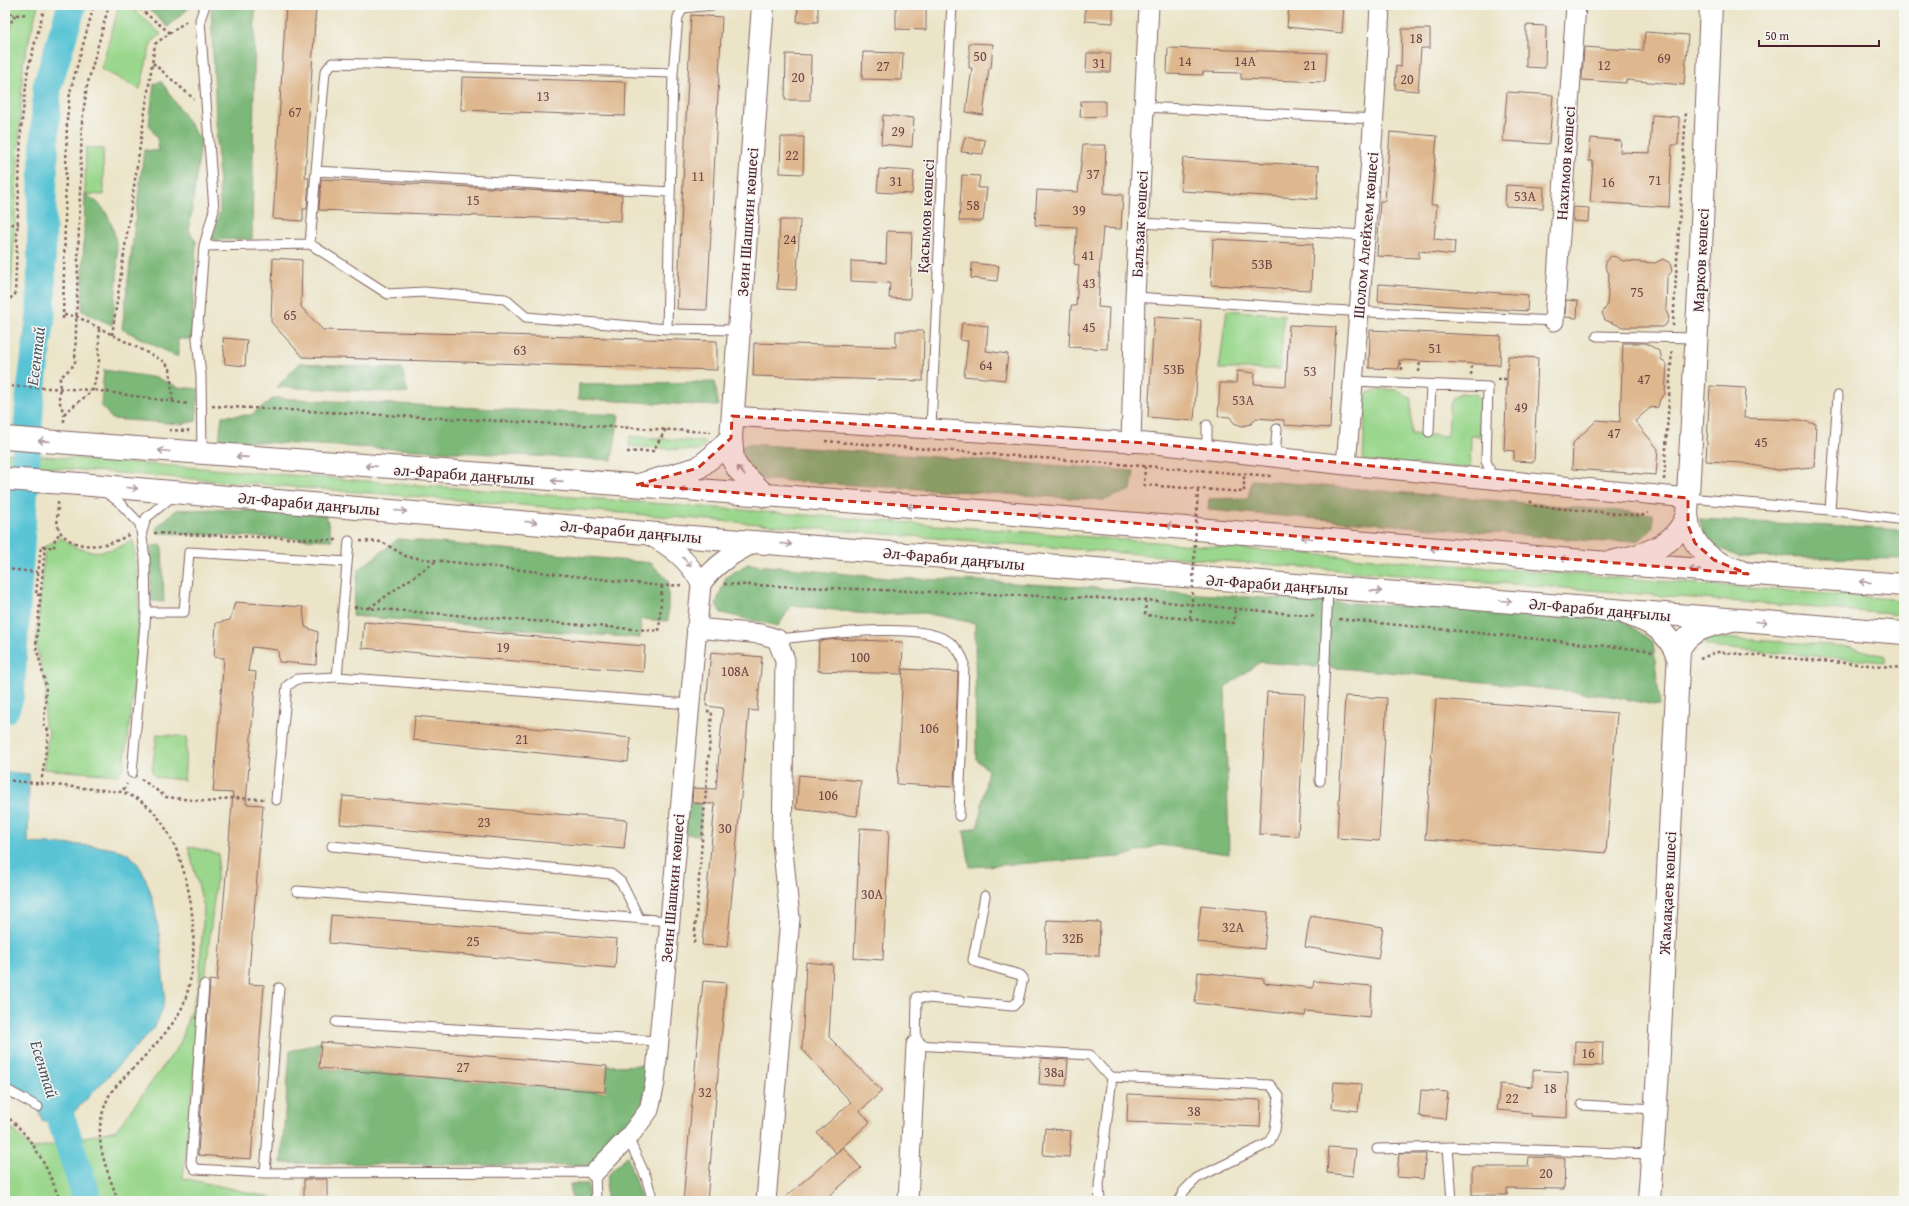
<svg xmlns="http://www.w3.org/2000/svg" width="1909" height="1206" font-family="'Gentium Book Plus',serif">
<rect width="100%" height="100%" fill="#f6f6f2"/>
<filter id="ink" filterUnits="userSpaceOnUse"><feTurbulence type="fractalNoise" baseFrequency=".025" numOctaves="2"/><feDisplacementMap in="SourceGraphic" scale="8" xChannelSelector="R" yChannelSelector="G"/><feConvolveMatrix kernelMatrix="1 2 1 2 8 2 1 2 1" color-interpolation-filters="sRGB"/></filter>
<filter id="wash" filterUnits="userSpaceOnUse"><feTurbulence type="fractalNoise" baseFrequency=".012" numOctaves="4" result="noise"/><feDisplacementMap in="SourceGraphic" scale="16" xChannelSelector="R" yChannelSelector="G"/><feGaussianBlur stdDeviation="0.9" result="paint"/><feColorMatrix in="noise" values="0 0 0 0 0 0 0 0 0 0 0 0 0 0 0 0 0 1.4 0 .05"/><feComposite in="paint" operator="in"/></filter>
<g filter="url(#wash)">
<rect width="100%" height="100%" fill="#ebe4c7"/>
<path fill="#9ad78c" stroke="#727b5c" d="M5,5H38L23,63L11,294H5Z
M119,5H129L161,34L151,43L140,89L101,69Z
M86,147L103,149L104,195L85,194Z
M1227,310L1284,315L1280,369H1219Z
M1379,389L1398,390L1411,399V434L1448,436L1450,404L1454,396L1461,393L1476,394L1481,401L1480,436H1471L1470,468L1363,461L1366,394Z
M630,436L706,442L699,451L629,446Z
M5,453L1904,600V615L5,464Z
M62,538C83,557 110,554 133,540C146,615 133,692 124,767L118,775L43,769L49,731L44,726L46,686L36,646L45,546Z
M1705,637L1844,646L1886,656V662L1718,648L1705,644Z
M157,734L187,737L184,780L155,777L152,771Z
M188,846L219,854L183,1178L273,1198L274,1201H5V1121L32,1149L116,1130L180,1044L199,984L204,907Z"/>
<path fill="#7bb878" stroke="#626c52" d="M144,5H192L168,27Z
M214,5H255L252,239L212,240L220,210L211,9Z
M161,81L201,141L189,231L196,241L192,339H178V357L122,329L144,150L159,151L157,138L149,125L154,84Z
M85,194C91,198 98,202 102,207C126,238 116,289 112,325L82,311Z
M300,363L402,369L408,393L277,387Z
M104,370L157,378L178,387L199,389L196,421L182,424L112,419L101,405Z
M715,382L718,406L578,399L579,384Z
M274,398L619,415L612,460L219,440L222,416L251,415Z
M747,444L1134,471L1131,490L1104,500L755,479L739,449Z
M1252,480L1653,514V527L1640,540L1608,542L1208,510L1209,499L1248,498Z
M220,509L326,515L332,540L159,533L156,528L176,510Z
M1699,519L1904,530V559L1739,557L1708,543Z
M398,539L651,563L668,580V621L641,619L640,638L352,616L358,570Z
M162,545L164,602L150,601L151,546Z
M748,564L886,578L980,581L1621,619L1653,642L1660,706L1610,696L1401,673L1260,662L1225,687L1229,854L1159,845L1121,857L970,867L964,831L978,826L988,770L976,759L975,623L924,613L876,615L792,605L778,626L721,613L716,604L726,577Z
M685,803L701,804L700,835L683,834Z
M321,1042L319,1068L604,1092L607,1066L649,1065L642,1109L592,1166L281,1163L290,1051Z
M627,1156L642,1201H606C605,1174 608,1174 627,1156Z
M570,1184H588V1201L572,1199Z"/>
<path fill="#5ac4d5" stroke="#527280" d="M5,772L29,774L28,843C52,845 110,843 128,854C155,872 162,948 163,978C164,986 166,995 164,1002C163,1011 158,1020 154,1028L74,1112L43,1122C34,1096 27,1093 5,1080Z"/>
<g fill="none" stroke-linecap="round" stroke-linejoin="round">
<path stroke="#5ac4d5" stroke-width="29" d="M5,709L10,695L30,398L41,315L42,205L47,87L72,5
M48,1079L88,1201"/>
</g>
<g id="blocks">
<path fill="#deb78e" d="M286,5H316L305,178H309L307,209H303V221L273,219Z
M798,5H818V22H797Z
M896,5H926V30L896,29Z
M1085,5H1113V23L1085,21Z
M1289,5H1344L1342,33L1287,27Z
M691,15L722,17L707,310L677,309Z
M1526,25L1546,26L1545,68L1526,67Z
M1402,29H1430V48H1421L1418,91L1395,89L1396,66L1401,67Z
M1645,32L1688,35L1684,85L1626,80V83L1582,80L1584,47L1643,51Z
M969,43L993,44L991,68H989L983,115L966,112L972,68H969Z
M1168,48L1327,53L1325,82L1241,79V73L1203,72V75L1167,74Z
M863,52L903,53L902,80L862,79Z
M1087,53H1111L1110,72H1086Z
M786,54L811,55L810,100H785Z
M462,77L626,82L625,116L461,110Z
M1507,92L1553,95L1549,144L1503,141Z
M1081,101H1105V116L1080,117Z
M883,115L914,118L912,147L881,144Z
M1652,115L1679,117L1678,145H1672L1669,207L1590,202L1593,161H1589L1591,138L1621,141L1620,152L1650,153Z
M1390,132L1437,136L1431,205H1437L1434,239L1455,241L1454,255L1419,251V258L1377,256L1380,201H1385Z
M781,137H804L803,174L780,173Z
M965,137L985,140L983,154L961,152Z
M1083,145H1106L1104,193L1123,195L1121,229L1103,228L1099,274H1100L1098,307L1109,308L1107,349L1069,347L1071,306H1076L1079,265L1074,264L1077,227L1035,225L1037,190L1078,192Z
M1183,158L1319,166L1317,199L1181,191Z
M879,169L914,171L912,194L877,192Z
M962,175L980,176L978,188H987L983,221H959Z
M321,179L622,195L621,221L319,210Z
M1506,185L1544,187L1543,208L1505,206Z
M1573,207L1589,208L1588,222L1573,221Z
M780,220H800L796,290L777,289Z
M887,231L912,232L910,299L889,298L890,283L851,281V261L886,263Z
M1213,239L1313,244L1311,290L1211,285Z
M1612,256L1616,257L1623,261L1655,263L1663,259L1670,263L1672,271L1667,277L1666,310L1669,318L1666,325L1662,327H1623L1605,320L1602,313L1607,306L1609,274L1605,266L1608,258Z
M273,258L302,260L301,307L323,330L717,341V370L303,357L271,322Z
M972,263L999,266L997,281L971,278Z
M1379,284L1528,295L1527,311L1378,301Z
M1566,300L1578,301L1577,318L1565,317Z
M1154,317L1201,320L1194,421L1148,417Z
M962,323L988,326L986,351L1008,354L1005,380L964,376L968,341L960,340Z
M1289,325L1336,327L1330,428L1284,425V420L1256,418L1251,424L1242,426L1234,423L1230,417L1218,416L1220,383H1236L1237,371L1255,373L1254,384L1286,386Z
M1370,330L1501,336L1500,365L1399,360V369L1369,368Z
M896,331H924L923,381L753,376L754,343L896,347Z
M223,338L247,340L245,366L225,364Z
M1623,343H1646L1659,351L1661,355V359L1667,365L1665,394L1660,399L1658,407L1650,408L1635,421L1658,449L1656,475L1572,469L1573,443L1597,420L1620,422Z
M1508,356L1538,358L1534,462L1514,461V451L1504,450Z
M1710,386L1746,388L1744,418L1800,420L1816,424L1814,467L1778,470L1742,463L1706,461Z
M235,602L303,607L305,627L318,632L316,665L279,662L278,650L252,647L248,671L256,672L246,804L263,805L248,984L264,985L251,1159L198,1155L210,980L217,981L233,793L213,792L224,658L214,657L216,623L230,620Z
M364,622L645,646L643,672L362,648Z
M837,639L903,642L902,674L818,671L819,641Z
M711,652L762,657L757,711L749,710L727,947L702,945L715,804L692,803L693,788L716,789L723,708L706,706Z
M903,669L958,672L954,787L897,784Z
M1267,692L1305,694L1298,836L1259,834Z
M1345,696L1387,698L1379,841L1337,838Z
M1436,699L1617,713L1606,853L1425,839Z
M415,716L631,738L628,762L413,740Z
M799,775L861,781L857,816L796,809Z
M343,796L627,820L624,849L340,824Z
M860,828L889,830L883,960L854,958Z
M1201,905L1268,912L1264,949L1197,942Z
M331,915L617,939L615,968L329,943Z
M1310,916L1383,927L1378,959L1305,947Z
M1047,920L1100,922L1099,956L1046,954Z
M806,962L833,965L829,1037L882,1091L860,1111L870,1122L836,1153L817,1133L851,1102L802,1049Z
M1198,972L1264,979V983L1313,988L1314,981L1372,986L1370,1017L1306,1011L1305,1016L1195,1003Z
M703,981L726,983L707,1201H683Z
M1575,1041L1603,1042L1602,1066L1574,1065Z
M321,1042L607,1066L605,1092L319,1068Z
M1041,1058L1068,1060L1066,1086L1039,1084Z
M1533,1070L1568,1072L1567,1118L1531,1116V1113L1497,1110L1500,1084L1533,1087Z
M1334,1082L1361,1084L1358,1111L1332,1108Z
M1421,1090L1448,1092L1445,1119L1419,1116Z
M1128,1094L1261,1100L1260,1127L1127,1122Z
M1045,1128L1071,1131L1069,1157L1043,1155Z
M843,1147L861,1168L823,1201H781Z
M1329,1147L1356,1149L1353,1176L1327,1173Z
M1399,1154H1426L1423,1179L1397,1177Z
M1529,1157L1565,1158L1564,1189L1507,1188V1195H1472V1167H1528Z
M304,1179H327V1201H304Z"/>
</g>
</g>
<g filter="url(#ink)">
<use href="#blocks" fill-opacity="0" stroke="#826462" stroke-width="1"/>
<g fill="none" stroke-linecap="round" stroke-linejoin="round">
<g stroke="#826462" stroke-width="11">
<path id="lane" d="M1145,107L1375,119
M316,171L325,72L332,63L673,73
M1140,223L1366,235
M310,244L316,171L670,192
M204,246L310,244L388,294L424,292L505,299L526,317L667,329L739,330
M1135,297L1330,310L1554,321
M667,329L673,73L678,17L683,8L713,5
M1597,336L1696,338
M1353,381L1488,387L1486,461L1489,468V478
M931,428L944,141L952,5
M1429,432L1431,385
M1207,449V425
M202,454L201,376L197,339L204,246L214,210L200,20L205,5
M1275,457L1277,429
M104,491L118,501L140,524L145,558L146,612L132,773
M1688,498L1830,510L1904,520
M1830,510L1838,396
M142,532L146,518L174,495
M146,612H184L189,552L347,562
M777,639C817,636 907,622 942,638C952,642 961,652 964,662L959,816
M337,677L349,541
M1320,781L1328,588
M276,800L287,686L297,679L337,677L689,704
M332,846L611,874L621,882L639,918
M297,891L669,921
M985,896L973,960L976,962L1020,975L1023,978L1018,1001L1013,1006L917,997L916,1045L1090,1055L1103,1070L1112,1077L1270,1085L1279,1096L1275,1130L1269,1143L1197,1178L1184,1191L1179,1201
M204,985L191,1163L195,1169L265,1173
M279,988L265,1173L595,1172L596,1201
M336,1022L658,1041
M5,1089L38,1107
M1582,1105L1655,1109
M628,1138L646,1177L653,1201
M1448,1147L1452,1201
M1377,1149L1448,1147L1651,1154
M1100,1201L1099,1185L1112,1077"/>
</g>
<g stroke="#826462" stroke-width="21">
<path id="street" d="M1554,321L1576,5
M732,416L1146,443L1346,465L1688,498
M1131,443L1135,297L1149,5
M1346,465C1359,312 1373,159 1380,5
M646,534C670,545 689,560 701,584
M696,628L761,634L777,639L785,660L782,842L790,918L766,1201
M595,1172L628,1138L649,1110L655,1083L701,584C715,564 734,553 756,542
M908,1201L916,1045"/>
</g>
<g stroke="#826462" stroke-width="24">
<path id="secondary" d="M763,5L731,438L733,460L738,469L766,496
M1711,5L1700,273L1687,514C1689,546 1711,563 1740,571
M638,485L698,468L713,456L731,438
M1611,562C1641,556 1677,547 1687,514
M1625,613C1652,623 1667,629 1678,657
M1649,1201L1658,1072L1679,650C1688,628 1711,626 1732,620"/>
</g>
<g stroke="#826462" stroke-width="24">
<path id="primary" d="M83,444L979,511L1608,563L1904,585
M80,484L703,538L1904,633"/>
</g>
<path stroke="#826462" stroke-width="2.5" stroke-dasharray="3 3" stroke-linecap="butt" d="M135,5L170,33
M5,11L15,15L27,14
M5,33L15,15
M153,63L194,99
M5,224H19
M5,302L15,295L21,129L28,69L45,5
M64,315L76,316L165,362L170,369L173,403
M63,319L67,119L70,92L94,5
M1673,326L1686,111
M112,335L155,44L188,20
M5,358V373
M1399,364H1402V373
M1419,372L1420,361
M1471,375L1472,363
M1497,379H1507
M5,386L93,390L189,404
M212,406L711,432
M5,411L7,418
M64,414L93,390L99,361V327
M64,422V414L59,400L60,378L75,364L82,122L87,86L109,5
M169,430L188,431V429
M825,441L1271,476
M627,452L653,451L666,429
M1145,466L1144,485L1244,492V474
M1664,480L1672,349
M1530,501L1535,506L1641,516L1648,513
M58,502C58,511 55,525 61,533C78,553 111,546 130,534
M154,533L337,540
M360,541L382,542L407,557L662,586L681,585
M5,569L38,572
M724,584L1146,600L1314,616
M40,595H36L41,546H45
M1146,600L1145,615L1234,623L1235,608
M354,607L659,631L662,586
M369,608L436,561
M1190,618L1192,601
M1339,619L1646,650L1654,653
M1700,659L1716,652L1904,668
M141,779L166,797L211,802L229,798L265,799
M5,780L122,792L127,784
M41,784L49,731L44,726L46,686L36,646L45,546L54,548L55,538L61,533
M694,943L712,712L707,711
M5,1115C33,1137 48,1168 60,1201
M118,1201C104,1160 89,1134 111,1092C132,1067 173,1032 184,1003C204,948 192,852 151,809C142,801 133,796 122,792"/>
<use href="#lane" stroke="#fff" stroke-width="9"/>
<use href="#street" stroke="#fff" stroke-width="19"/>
<use href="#secondary" stroke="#fff" stroke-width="22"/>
<use href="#primary" stroke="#fff" stroke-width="22"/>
<g stroke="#826462" stroke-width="24" stroke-linecap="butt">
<path id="primary-bridge" d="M5,438L83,444
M5,479L80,484"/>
</g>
<path stroke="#826462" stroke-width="2.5" stroke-dasharray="3 3" stroke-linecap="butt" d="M1192,601L1198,488"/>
<use href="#primary-bridge" stroke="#fff" stroke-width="22"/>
</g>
<defs><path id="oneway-shaft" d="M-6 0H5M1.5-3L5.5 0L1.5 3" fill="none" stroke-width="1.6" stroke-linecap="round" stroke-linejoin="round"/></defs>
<g stroke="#ae9aa0">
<use href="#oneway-shaft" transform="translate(44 441) rotate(-176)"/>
<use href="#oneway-shaft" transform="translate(164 451) rotate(-175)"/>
<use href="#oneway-shaft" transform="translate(242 457) rotate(-176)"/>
<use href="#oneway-shaft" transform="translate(371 466) rotate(-176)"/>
<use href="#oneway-shaft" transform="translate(741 471) rotate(-130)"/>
<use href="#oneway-shaft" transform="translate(557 481) rotate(-176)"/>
<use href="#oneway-shaft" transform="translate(132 488) rotate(5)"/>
<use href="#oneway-shaft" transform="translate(686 490) rotate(-175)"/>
<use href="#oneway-shaft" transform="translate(913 507) rotate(-176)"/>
<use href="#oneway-shaft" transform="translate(401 511) rotate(5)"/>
<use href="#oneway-shaft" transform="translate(1042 516) rotate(-176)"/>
<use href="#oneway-shaft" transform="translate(531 522) rotate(5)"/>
<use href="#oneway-shaft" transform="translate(1172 526) rotate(-176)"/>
<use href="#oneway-shaft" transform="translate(1307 538) rotate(-175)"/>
<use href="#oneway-shaft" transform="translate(786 544) rotate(5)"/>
<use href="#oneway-shaft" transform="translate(1436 549) rotate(-175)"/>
<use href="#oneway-shaft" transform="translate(1566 559) rotate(-175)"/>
<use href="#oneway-shaft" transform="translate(687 562) rotate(49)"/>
<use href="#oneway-shaft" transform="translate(1695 570) rotate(-176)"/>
<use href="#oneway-shaft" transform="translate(1865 582) rotate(-176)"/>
<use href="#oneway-shaft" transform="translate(1376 591) rotate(4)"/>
<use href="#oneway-shaft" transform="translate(1506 601) rotate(5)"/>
<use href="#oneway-shaft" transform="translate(1761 622) rotate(5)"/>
</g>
</g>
<path fill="#c8321e" fill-opacity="0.2" stroke="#c8321e" stroke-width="3" stroke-dasharray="8 5" stroke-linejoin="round" d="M732,416L1146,443L1688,498V525L1695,543L1714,560L1748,574L1211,529L636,485L698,468L731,438Z"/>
<g text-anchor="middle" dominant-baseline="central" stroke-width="3" stroke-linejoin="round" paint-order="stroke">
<g font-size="14" fill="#6f4544">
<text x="1416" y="38">18</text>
<text x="980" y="56">50</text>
<text x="1664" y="58">69</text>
<text x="1185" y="61">14</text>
<text x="1245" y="61">14А</text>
<text x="1099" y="63">31</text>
<text x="1310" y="65">21</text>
<text x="1604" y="65">12</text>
<text x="883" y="66">27</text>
<text x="798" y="77">20</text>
<text x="1407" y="79">20</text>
<text x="543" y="96">13</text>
<text x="295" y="112">67</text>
<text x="898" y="131">29</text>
<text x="792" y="155">22</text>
<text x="1093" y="174">37</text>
<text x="698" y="176">11</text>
<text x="1655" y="180">71</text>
<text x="896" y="181">31</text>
<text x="1608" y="182">16</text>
<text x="1525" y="196">53А</text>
<text x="473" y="200">15</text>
<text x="973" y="205">58</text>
<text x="1079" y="210">39</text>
<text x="790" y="239">24</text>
<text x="1088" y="255">41</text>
<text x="1262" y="264">53В</text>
<text x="1089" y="283">43</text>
<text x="1637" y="292">75</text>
<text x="290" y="315">65</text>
<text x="1089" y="327">45</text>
<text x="1435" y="348">51</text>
<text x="520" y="350">63</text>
<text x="986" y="365">64</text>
<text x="1174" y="369">53Б</text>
<text x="1310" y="371">53</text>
<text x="1644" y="379">47</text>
<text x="1243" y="400">53А</text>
<text x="1521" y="407">49</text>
<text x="1614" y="433">47</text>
<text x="1761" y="442">45</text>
<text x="503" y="647">19</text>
<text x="860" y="657">100</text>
<text x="735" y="671">108А</text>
<text x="929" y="728">106</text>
<text x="522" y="739">21</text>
<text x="828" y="795">106</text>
<text x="484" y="822">23</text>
<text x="725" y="828">30</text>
<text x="872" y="894">30А</text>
<text x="1233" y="927">32А</text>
<text x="1073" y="938">32Б</text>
<text x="473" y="941">25</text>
<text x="1588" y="1053">16</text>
<text x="463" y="1067">27</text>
<text x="1054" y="1072">38а</text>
<text x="1550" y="1088">18</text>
<text x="705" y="1092">32</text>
<text x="1512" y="1098">22</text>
<text x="1194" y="1111">38</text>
<text x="1546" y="1173">20</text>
</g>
<g font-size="16" fill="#4a1f2b" stroke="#f6f6f2">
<text transform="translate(1565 163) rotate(-86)">Нахимов көшесі</text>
<text transform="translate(925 216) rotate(-87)">Қасымов көшесі</text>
<text transform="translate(747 222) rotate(-86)">Зеин Шашкин көшесі</text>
<text transform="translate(1139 224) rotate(-87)">Бальзак көшесі</text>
<text transform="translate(1365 235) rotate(-85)">Шолом Алейхем көшесі</text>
<text transform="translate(1700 260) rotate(-87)">Марков көшесі</text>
<text transform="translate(464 474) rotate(4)">әл-Фараби даңғылы</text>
<text transform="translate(309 503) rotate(5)">Әл-Фараби даңғылы</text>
<text transform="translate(631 531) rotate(5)">Әл-Фараби даңғылы</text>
<text transform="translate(954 558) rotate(5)">Әл-Фараби даңғылы</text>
<text transform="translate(1277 584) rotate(4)">Әл-Фараби даңғылы</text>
<text transform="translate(1600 609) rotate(5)">Әл-Фараби даңғылы</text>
<text transform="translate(672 888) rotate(-85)">Зеин Шашкин көшесі</text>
<text transform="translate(1667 893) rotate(-87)">Жамақаев көшесі</text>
</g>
<g font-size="17" font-style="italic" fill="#505966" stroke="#f6f6f2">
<text transform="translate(35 356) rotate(-83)">Есентай</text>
<text transform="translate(45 1069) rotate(73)">Есентай</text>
</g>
</g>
<rect width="1909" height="1206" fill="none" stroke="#f6f6f2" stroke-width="20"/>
<path d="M1759 40v6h120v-6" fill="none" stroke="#4a1f2b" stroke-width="2"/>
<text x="1765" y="40" font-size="12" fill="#4a1f2b" stroke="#f6f6f2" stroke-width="3" paint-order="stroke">50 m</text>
</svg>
